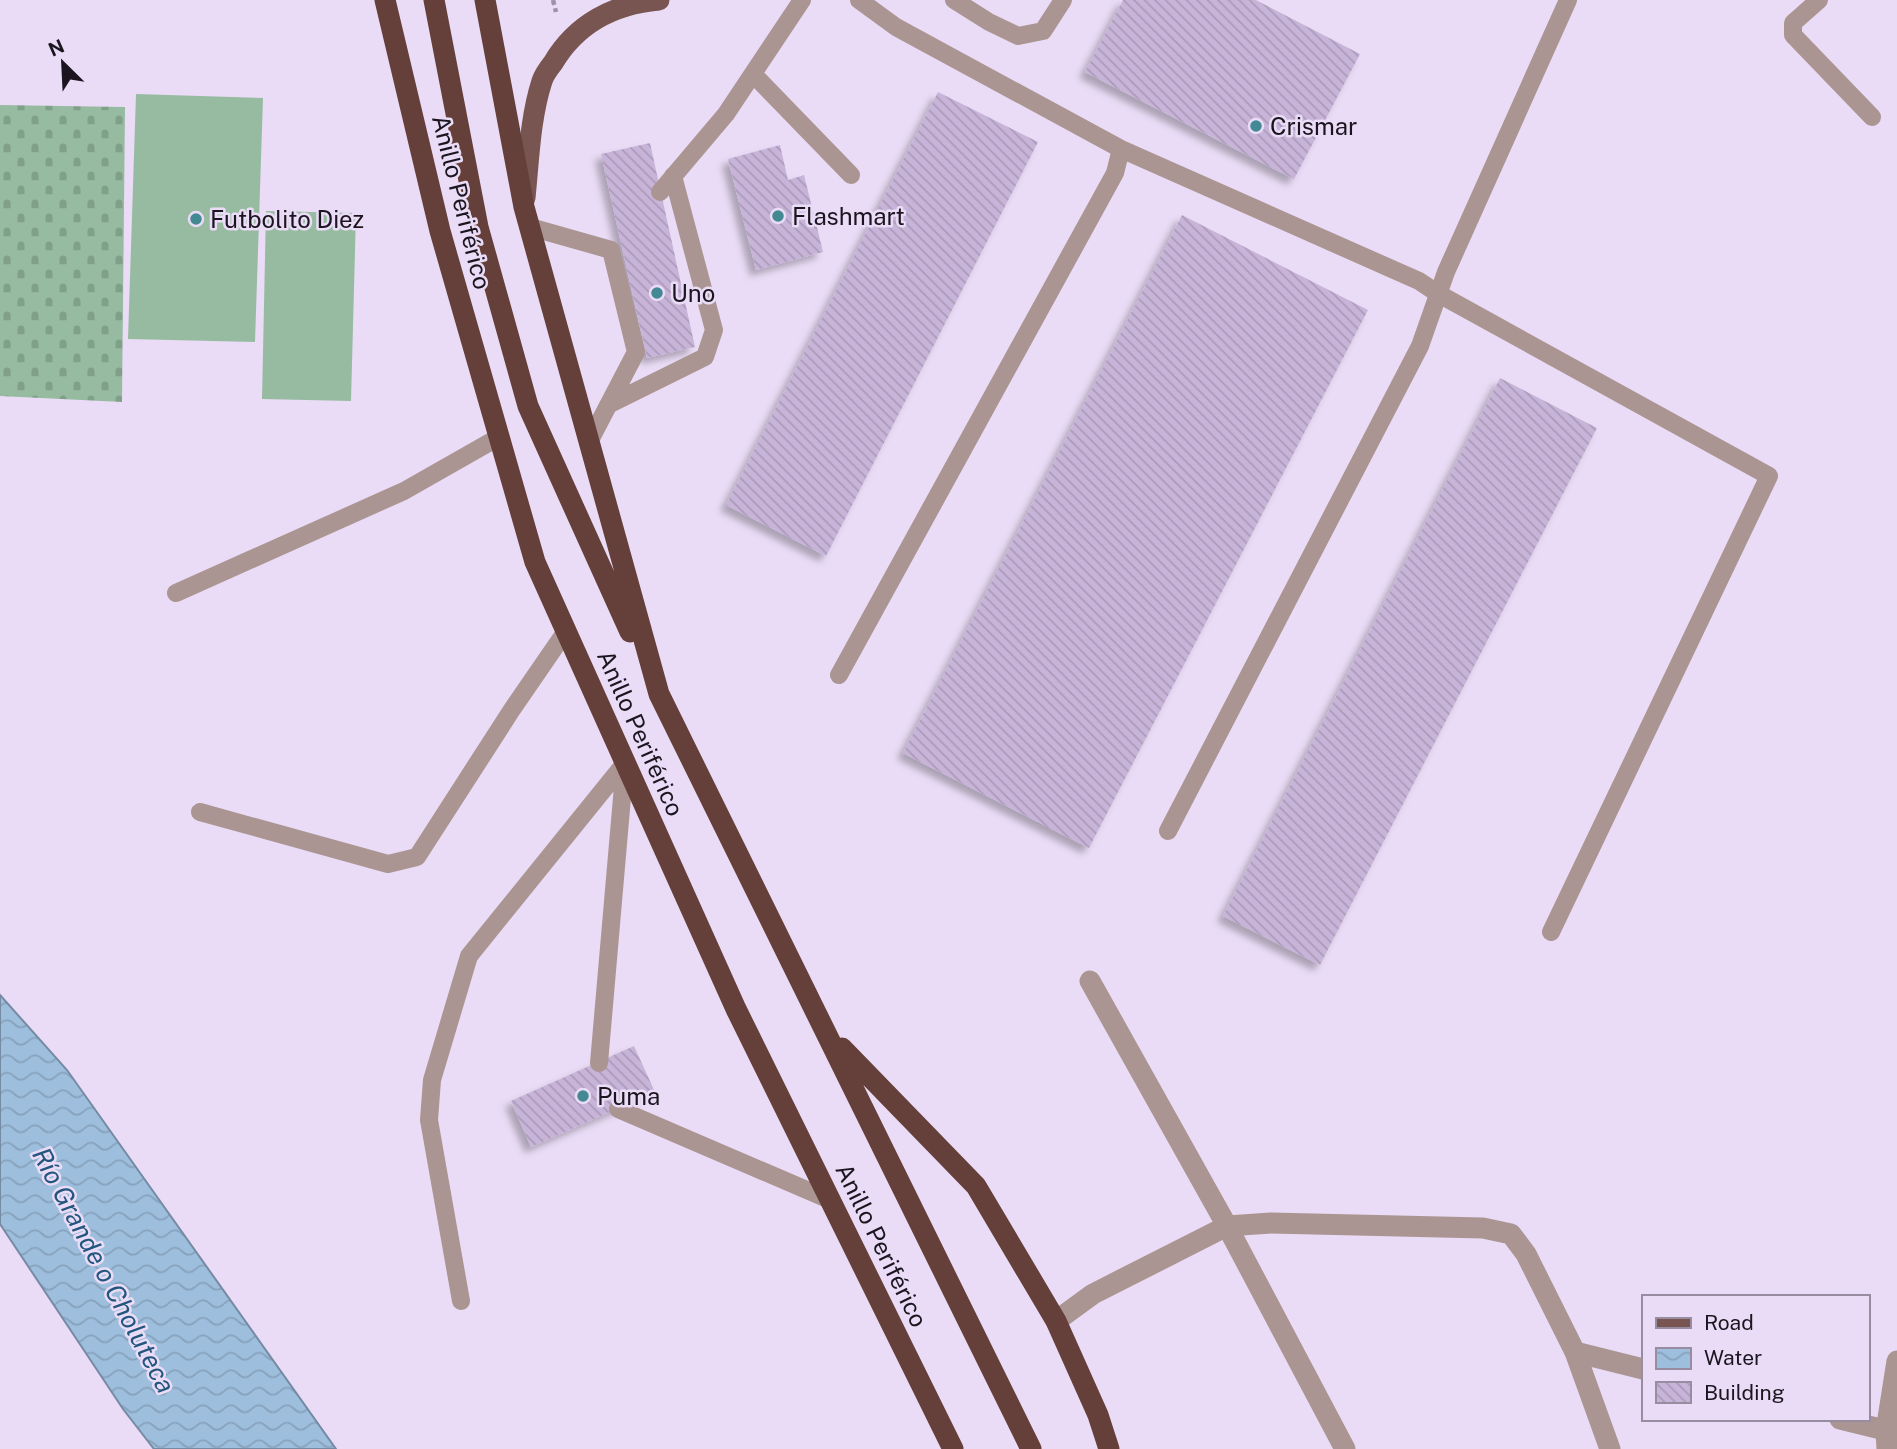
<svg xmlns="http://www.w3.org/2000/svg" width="1897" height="1449" font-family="'Public Sans',sans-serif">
<defs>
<pattern id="cemetery-stones" width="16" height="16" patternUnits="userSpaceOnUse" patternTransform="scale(1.75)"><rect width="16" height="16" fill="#96bba0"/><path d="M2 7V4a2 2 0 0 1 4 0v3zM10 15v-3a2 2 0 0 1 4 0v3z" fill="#81a089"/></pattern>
<pattern id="water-waves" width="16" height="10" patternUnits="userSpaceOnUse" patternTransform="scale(1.75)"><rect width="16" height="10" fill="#9dbedc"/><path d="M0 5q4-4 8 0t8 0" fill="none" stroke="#87a2bc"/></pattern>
<pattern id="building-back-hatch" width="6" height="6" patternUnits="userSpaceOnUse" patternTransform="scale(1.75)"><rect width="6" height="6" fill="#c8b4d8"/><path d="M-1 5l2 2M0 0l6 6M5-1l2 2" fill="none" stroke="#ab9ab9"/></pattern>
<filter id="shadow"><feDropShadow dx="-6" dy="6" stdDeviation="3.5" flood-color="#0004"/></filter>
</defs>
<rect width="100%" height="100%" fill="#eadcf6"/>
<path fill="url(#cemetery-stones)" d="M0,105L125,107L122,402L0,396Z"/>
<path fill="#96bba0" d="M136,94L263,98L255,342L128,339Z
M266,211L356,213L351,401L262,399Z"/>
<path fill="url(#water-waves)" stroke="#768ba3" stroke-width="2" d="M0,995L67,1070L336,1449H154L123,1409L0,1224Z"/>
<path fill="url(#building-back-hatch)" filter="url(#shadow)" d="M1123,0H1256L1360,54L1294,179L1085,72Z
M938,92L1038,142L826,556L726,505Z
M650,143L695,347L647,358L601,154Z
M780,145L788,180L804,175L823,252L756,270L728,159Z
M1182,215L1368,310L1089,848L903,753Z
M1500,378L1597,428L1320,965L1223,916Z
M634,1046L655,1092L531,1147L511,1101Z"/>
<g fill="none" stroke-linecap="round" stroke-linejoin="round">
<path stroke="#9d92a6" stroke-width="4.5" stroke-dasharray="5 3.5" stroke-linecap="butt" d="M553,0L556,12"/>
<path stroke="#aa9592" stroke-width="18" d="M859,0L896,27L1121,149L1419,281L1437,293L1769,476L1551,932
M954,0L989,22L1018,36L1043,31L1063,0
M1819,0L1793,23V35L1872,117
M753,74L851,175
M660,192L726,114L802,0
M530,227L611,250L636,352L589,442
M608,405L705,357L714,330L673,176
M176,593L404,491L499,437
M839,675L1115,173L1121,149
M200,812L388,864L417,857L511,711L566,631
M1168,831L1420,346L1446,272L1568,0
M599,1063L625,763
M618,1109L830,1200
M461,1301L429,1120L432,1080L469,956L625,763"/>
<path stroke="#aa9592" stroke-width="21" d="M1090,981L1227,1226L1345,1449
M1056,1321L1093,1294L1227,1226L1271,1223L1483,1228L1511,1234L1526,1254L1575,1352L1643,1369
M1575,1352L1610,1449
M1840,1419L1897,1433
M1887,1449L1886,1431L1897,1361"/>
<path stroke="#785550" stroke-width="21" d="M525,198C529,159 530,118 542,81C544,75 549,68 553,63C576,24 614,4 659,0"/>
<path stroke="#653f39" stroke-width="21" d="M385,0L440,231L535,562L736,1009L953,1449
M434,0L478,227L528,406L630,632
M485,0L524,207L659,694L1031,1449
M842,1048L976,1186L1056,1321L1098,1415L1109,1449"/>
</g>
<g fill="#438993" stroke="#eadcf6" stroke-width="2.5">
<circle cx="1256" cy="126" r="7"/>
<circle cx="778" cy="216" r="7"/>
<circle cx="196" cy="219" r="7"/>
<circle cx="657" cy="293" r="7"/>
<circle cx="583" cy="1096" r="7"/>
</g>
<g text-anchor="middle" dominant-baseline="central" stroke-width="5" stroke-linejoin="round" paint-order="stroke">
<g font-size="24" fill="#1a151e" stroke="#eadcf6" text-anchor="start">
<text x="1270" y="126">Crismar</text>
<text x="792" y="216">Flashmart</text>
<text x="210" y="219">Futbolito Diez</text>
<text x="671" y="293">Uno</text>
<text x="597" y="1096">Puma</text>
</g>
<g font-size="24" fill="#1a151e" stroke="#eadcf6">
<text transform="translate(462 202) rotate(76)">Anillo Periférico</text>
<text transform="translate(641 733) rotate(66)">Anillo Periférico</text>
<text transform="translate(882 1245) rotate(64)">Anillo Periférico</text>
</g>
<g font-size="26" font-style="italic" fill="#22567e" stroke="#eadcf6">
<text transform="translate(104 1270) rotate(62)">Río Grande o Choluteca</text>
</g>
</g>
<rect x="1642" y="1295" width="228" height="126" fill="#eadcf6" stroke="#978ca0" stroke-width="2"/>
<rect x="1656" y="1318" width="35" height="10" fill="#785550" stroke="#978ca0" stroke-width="2"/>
<text x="1704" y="1330" font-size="21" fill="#1a151e">Road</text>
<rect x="1656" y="1348" width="35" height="21" fill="url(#water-waves)" stroke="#978ca0" stroke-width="2"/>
<text x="1704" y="1365" font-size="21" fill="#1a151e">Water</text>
<rect x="1656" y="1382" width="35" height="21" fill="url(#building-back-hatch)" stroke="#978ca0" stroke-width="2"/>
<text x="1704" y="1400" font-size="21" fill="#1a151e">Building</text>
<g transform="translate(63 63) rotate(336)" stroke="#eadcf6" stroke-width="5" paint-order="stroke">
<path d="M0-5L12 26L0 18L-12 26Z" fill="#1a151e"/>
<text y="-10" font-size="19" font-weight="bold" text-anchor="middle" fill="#1a151e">N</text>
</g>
</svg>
